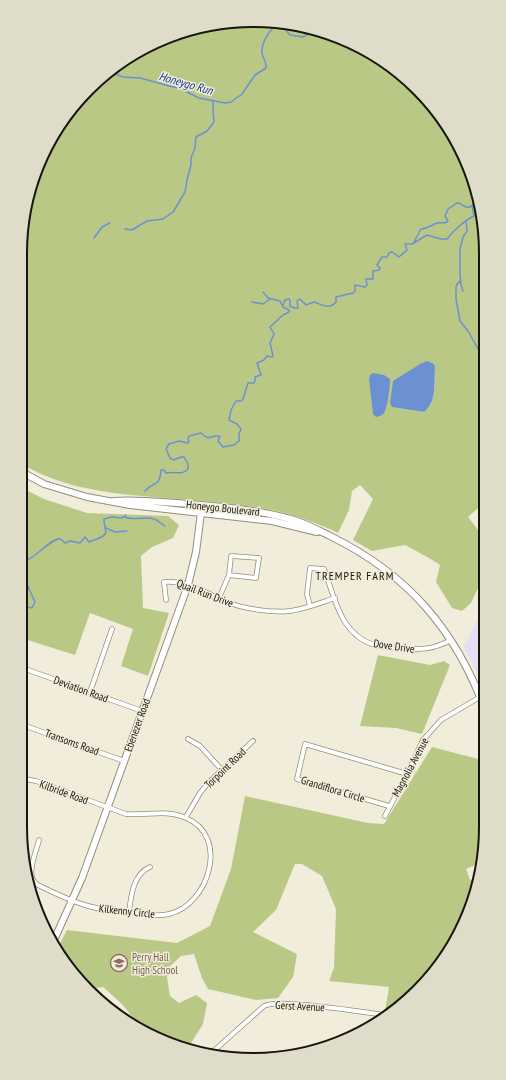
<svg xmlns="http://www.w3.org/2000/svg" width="506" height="1080" font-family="'PT Sans Narrow',sans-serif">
<rect width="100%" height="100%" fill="#f1edda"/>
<path fill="#e6def4" d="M485,603L486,693L464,647Z"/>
<path fill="#b9c985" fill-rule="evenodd" d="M253,20L342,38L395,68L438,111L468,164L484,222L485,502L468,517L485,539V573L471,603L462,611L452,608L436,582L440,565L429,558L405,545L372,551L353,540L373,499L360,485L352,491L349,510L338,533C317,523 295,515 272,510C230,502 185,500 142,496C99,492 58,486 20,463V253L38,164L88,88L164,38ZM435,368C434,383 437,402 424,412L398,408Z
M20,487L44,499L87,513L168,516L179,525L173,538L152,547L141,556L143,608L169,613L148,676L121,666L133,629L90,613L75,655L21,638L20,633Z
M378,655L430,665L444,661L450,665L422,734L396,728L360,726Z
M432,747L486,761V827L479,863L466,869L470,880L476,878L468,916L428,980L390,1012L385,1011L389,987L329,981L334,968L336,909L322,876L302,864H295L276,910L253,932L297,954L293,977L278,998L256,1000L208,989L202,978L194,954L181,956L168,968L167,977L170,996L179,1003L196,995L207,1003L203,1024L188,1048L136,1029L134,1019L122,1004L103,987L88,989L78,980L58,947L67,930L177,943L210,926L231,869L245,796L368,823L384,824Z"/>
<path fill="#6c91d3" d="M427,361L434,364L435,368C434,383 437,402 424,412L392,407L390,403L393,381L420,364Z
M373,373L384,375L390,379C390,386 388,407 384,413C382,416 379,416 376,417L373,414L369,379L370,375Z"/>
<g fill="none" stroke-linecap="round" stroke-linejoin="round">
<path stroke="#6c91d3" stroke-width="1.5" d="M278,25L284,28L290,35L303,37L311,32
M111,73H113L123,77L140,78L181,89L199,98L225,103L231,102L242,94L255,75L266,68C267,62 263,59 262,53C261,44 270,26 279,26
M37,170C42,167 43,163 43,157
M125,229L132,230L147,221L163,219L173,212L185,192L187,180L191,165V158L195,148L196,137L207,131L214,122C213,115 213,109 213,101
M94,238L102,227L110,223
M414,242L421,229C430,228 431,225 437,223C442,222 443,224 447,222L448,221L445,216L448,209L457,203H459C464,206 466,209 472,206
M461,280L457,284L456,287V299L460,321L468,331L478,349L484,353
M463,291L461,285L460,273V249L463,237L467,231L466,220
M252,302L263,304L270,299
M283,305L285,300L289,299L290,300V306L294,308H298L297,301L300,299L306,305L314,302C323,305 329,310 336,302V297L353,293L355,291V285L365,287L367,285L366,279H373V271L379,270L380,268L377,265L382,257H387L389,253L392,252L399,257L407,250L405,244H412L427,235L441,239H447C453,231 465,220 474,216L472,206L477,196
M145,491C153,481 160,488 161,470H164L166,473C174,471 182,476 188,469V464L184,457H181L174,460L170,458L166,449L169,444L179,441L187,443L189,442L188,439L189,436L201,433C211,442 208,435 220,436L218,441L223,447L234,445L239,441V434L241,429L237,424L229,420L231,410L236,401H241L243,399L248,383H254L255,381V377L261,375L257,363L264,360L267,356L272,357L273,356L270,343L274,334L270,327L283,315L289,312V310L283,307L280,301L268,298L263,292
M125,517C132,521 145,516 154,519C158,520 161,524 165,526
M106,528L115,532L127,531
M20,557L27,560C36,557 53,537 60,539C61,539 65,543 65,543L70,541L80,543L85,537L89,542C95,539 102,539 106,533L104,522V519L112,517L122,518L126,515
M22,557L26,582L35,602L32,608L27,607L25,615L27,631"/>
<g stroke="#918e7c" stroke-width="5.5">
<path id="street" d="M219,598L229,575L231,556L259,558L256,578L229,575
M166,600L164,582C187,580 206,593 227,602C244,609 272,613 290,611C306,609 320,603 335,598
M310,606L307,594L310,568L324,569C335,598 340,634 374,645C382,647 390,647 398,648C420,650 432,650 451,640
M20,650L24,640
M20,667L142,711
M90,692L112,629
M20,724L124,761
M188,739L200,746L221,769
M20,778L36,781L126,814C146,816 167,809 186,818C230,836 209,905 169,914C156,917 143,914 130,912C116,911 102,910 88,906C71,901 54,893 38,885C24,877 36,853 39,840
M389,806L297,779L305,744L407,774
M385,816L407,774L423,740L441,720L480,697
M186,817L200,793L208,783L253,741
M129,912C131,896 133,874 150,867
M208,1056L264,1006C274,1002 284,1004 294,1004C325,1006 355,1011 386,1015"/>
</g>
<g stroke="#918e7c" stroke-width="8">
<path id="secondary" d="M20,471L44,484L87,497L130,505L272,521L317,532
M114,501C140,499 165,503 190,504C225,507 260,510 294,520C307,524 318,530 330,536C408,574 456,630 486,712
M54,940L82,878L188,585L196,552L202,505"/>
</g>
<use href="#street" stroke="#fff" stroke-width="4"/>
<use href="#secondary" stroke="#fff" stroke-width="6"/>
</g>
<defs>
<g id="school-ring" transform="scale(0.9)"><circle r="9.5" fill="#f1edda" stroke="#8d6e63" stroke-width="1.5"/><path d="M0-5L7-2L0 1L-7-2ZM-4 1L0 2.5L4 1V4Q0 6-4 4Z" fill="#8d6e63"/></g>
</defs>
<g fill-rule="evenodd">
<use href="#school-ring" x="119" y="963"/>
</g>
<g text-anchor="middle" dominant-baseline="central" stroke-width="3" stroke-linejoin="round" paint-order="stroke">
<g font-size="11" fill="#17160f" stroke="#f1edda">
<text transform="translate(223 508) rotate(6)">Honeygo Boulevard</text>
<text transform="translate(205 593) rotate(21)">Quail Run Drive</text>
<text transform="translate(394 646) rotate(8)">Dove Drive</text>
<text transform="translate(81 689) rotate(20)">Deviation Road</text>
<text transform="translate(137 725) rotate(-70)">Ebenezer Road</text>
<text transform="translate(72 742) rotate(20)">Transoms Road</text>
<text transform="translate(410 767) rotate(-62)">Magnolia Avenue</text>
<text transform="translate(225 768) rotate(-44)">Torpoint Road</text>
<text transform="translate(333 789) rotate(17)">Grandiflora Circle</text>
<text transform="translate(64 792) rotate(20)">Kilbride Road</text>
<text transform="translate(127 911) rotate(6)">Kilkenny Circle</text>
<text transform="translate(300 1006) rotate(3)">Gerst Avenue</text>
</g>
<g font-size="11" fill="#785e54" stroke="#f1edda" text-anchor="start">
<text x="132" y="957">Perry Hall<tspan x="132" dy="13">High School</tspan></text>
</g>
<g font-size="12" font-style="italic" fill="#143d8a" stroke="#f1edda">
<text transform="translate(186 83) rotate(16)">Honeygo Run</text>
</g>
<g font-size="12" letter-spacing="1" fill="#17160f" stroke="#f1edda">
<text x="355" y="575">TREMPER FARM</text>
</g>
</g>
<path d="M0 0H506V1080H0ZM253 27H253A226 226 0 0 1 479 253V827A226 226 0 0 1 253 1053H253A226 226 0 0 1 27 827V253A226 226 0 0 1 253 27Z" fill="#e0dcca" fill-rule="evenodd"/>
<path fill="none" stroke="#17160f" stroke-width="2" d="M253 27H253A226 226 0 0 1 479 253V827A226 226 0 0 1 253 1053H253A226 226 0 0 1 27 827V253A226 226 0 0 1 253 27Z"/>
</svg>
